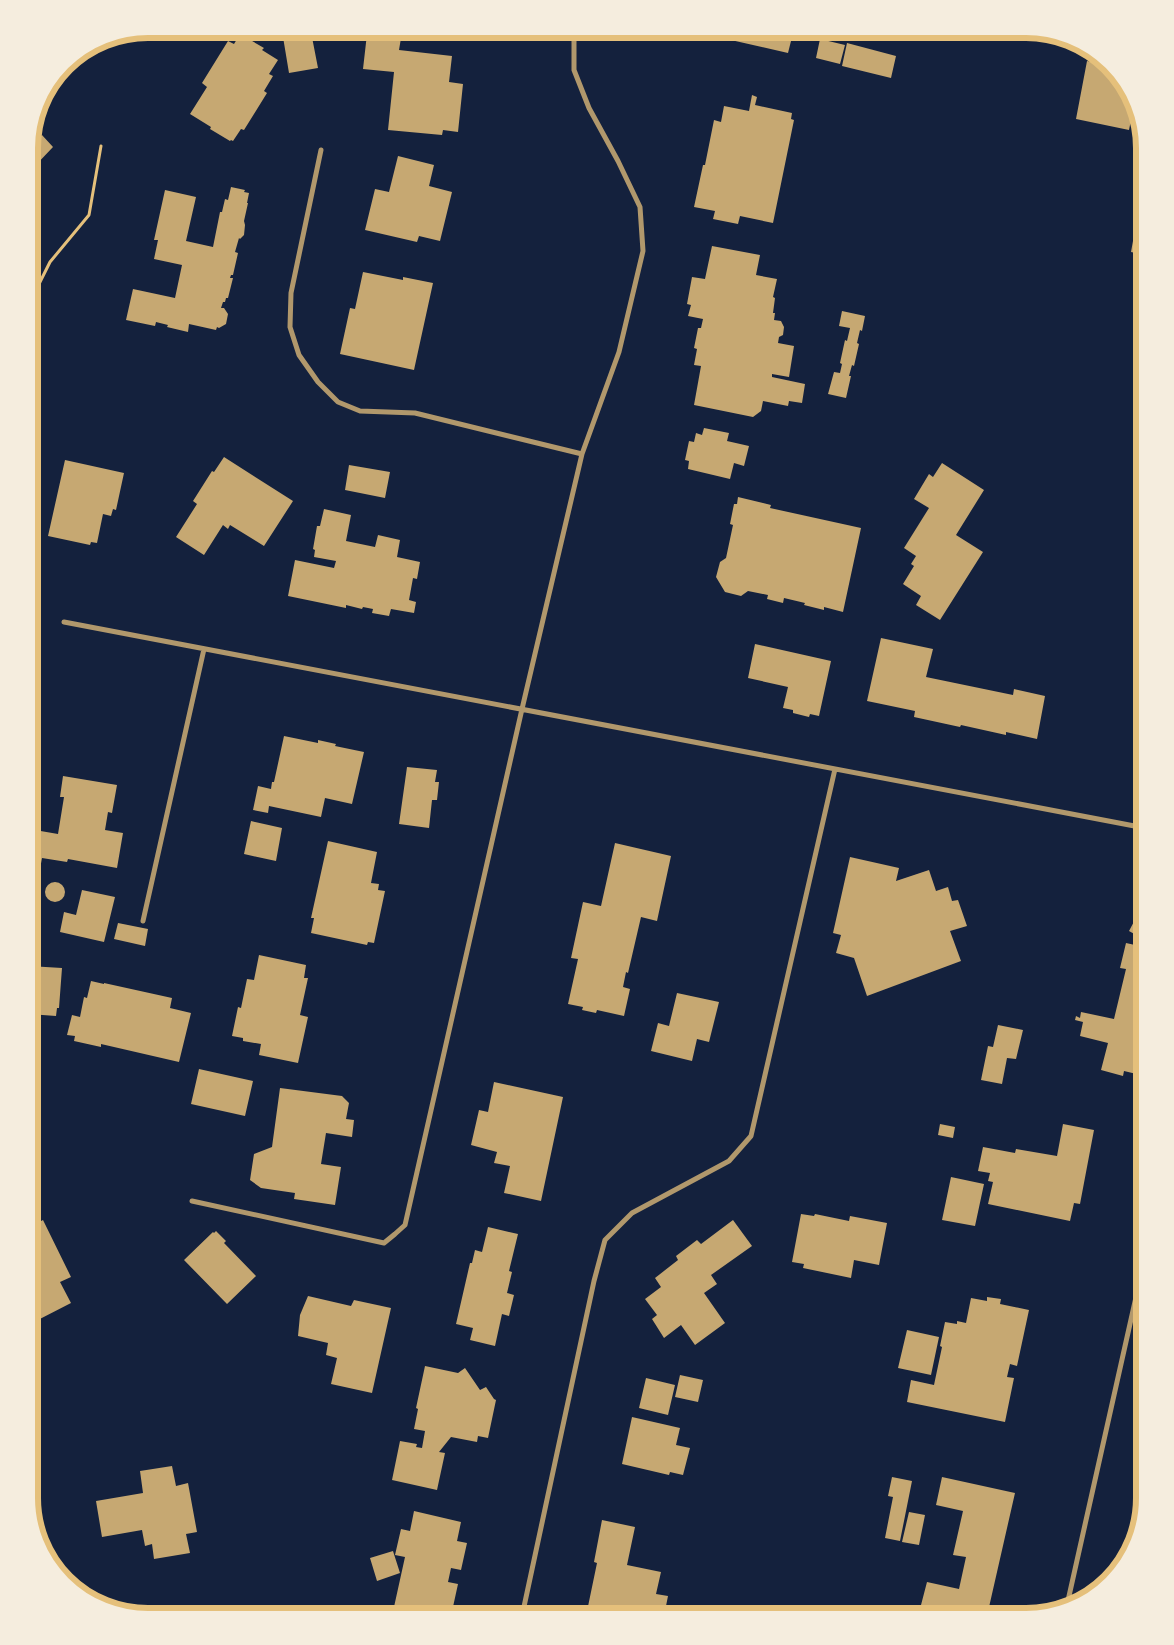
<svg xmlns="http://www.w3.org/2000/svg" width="1174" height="1645" font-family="'Asap Condensed',sans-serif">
<rect width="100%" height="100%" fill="#14213d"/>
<path fill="#c6a872" d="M700,29H794L788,53L700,33Z
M311,32L318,68L289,73L283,37Z
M240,34L264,48L262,50L278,60L269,74L273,76L264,91L267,93L244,130L241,129L233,141L231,140L230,141L210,129L211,127L190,114L207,87L202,83L228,41L234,44Z
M367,34L401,38L399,50L452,56L449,82L463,84L458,132L443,130L442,135L388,130L394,72L363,69Z
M820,39L845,45L840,64L816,58Z
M847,43L896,56L891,78L842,66Z
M1087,61L1107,65L1129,88L1134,105L1129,130L1076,119Z
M752,95L757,97L755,105L792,113L791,119L794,120L773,223L740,216L738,224L713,219L715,211L694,207L703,165H705L714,120L721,122L724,106L749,111Z
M32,129L41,136L42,135L53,147L34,167L29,163V139Z
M398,156L434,165L429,186L452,192L440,241L419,236L417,242L365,230L375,189L389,192Z
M1144,180L1145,181V255L1131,252Z
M231,187L245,190L244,192L249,193L247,203H248L244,221L245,225L244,235L240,239L239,238L235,252L238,253L233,275H231L230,278H233L228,298H226L225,302H223L221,308H224L228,314L226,324L219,328L217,327L216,330L189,324L188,332L167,327L168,325L156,322L155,326L126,320L133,289L175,298L182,265L154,259L158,240H154L165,190L196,197L186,241L213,247L220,212H222L225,199L228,200Z
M712,246L760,255L756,275L777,279L773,297L775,298L773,313H775L774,320L781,321L784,327L783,335L779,337L778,343L794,346L789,377L772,374V377L805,384L802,403L789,401L788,406L763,401L761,411L753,417L694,405L701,366L694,365L697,349L694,348L698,328H701L703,319L688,316L691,305L687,304L692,277L705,279Z
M363,272L403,280V277L433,283L414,370L340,354L350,308L355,309Z
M842,311L865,316L862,331L860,330L857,343L859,344L854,366L852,365L849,376H851L846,398L828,394L834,372L840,373L842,364L840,363L845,340L847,341L850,328L839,326Z
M704,428L729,433L727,441L749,446L744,466L734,463L730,479L688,469L689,461L685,460L689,441L694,442L696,433L702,435Z
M224,457L293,501L264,546L230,525L228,529L223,525L204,555L176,537L197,504L193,501L212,471L214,472Z
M65,460L124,473L116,510L113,509L111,516L103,514L97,543L91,542L90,545L48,536Z
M942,463L984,490L956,535L983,552L940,620L916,605L921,596L903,584L914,566L911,564L916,556L904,548L929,508L914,499L929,474L933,477Z
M349,465L390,472L385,498L345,490Z
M738,497L771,505L770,508L861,528L843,612L824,607V610L804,605L805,603L784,598L783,603L767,599L768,595L748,591L741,596L725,592L716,577L720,562L726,558L733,525L730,524L734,504H737Z
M324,509L351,515L346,541L375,547L378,535L400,540L397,557L420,562L417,579L413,578L409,600L416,602L414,613L391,609L389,616L372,613L373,609L363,607L362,609L346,605V608L288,596L295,560L334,568L336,561L314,557L315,550L313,549L317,526H320Z
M881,638L933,649L926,677L1013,695L1014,689L1045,696L1037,739L1006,732V735L961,725L960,727L914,717L915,711L867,701Z
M755,644L831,661L819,716L810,714L809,717L793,713V710L783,708L788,687L748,678Z
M284,736L318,743V740L336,744L335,746L364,752L352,804L325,798L321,817L269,806L268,813L253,810L258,786L271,789L272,782H274Z
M407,767L437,770L435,782H439L437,800H432L429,828L399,824Z
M63,776L117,785L112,813L108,812L105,830L123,833L117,868L68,859L67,862L42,858L40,869L29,868V829L58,834L64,797H60Z
M251,821L282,828L276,861L244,854Z
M328,841L377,852L371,883L379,884L378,890L385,891L374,943L368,942L367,945L311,933L314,918H311Z
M615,843L671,856L657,921L641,917L628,973L626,972L623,987L630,989L624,1016L597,1010L596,1013L582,1010L583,1007L568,1004L578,959L571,958L583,902L601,906Z
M850,857L899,868L896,881L929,870L936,891L948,887L952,901L958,900L967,926L950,931L961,961L867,996L854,958L836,953L841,935L833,933Z
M45 892a10 10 0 1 1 20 0a10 10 0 1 1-20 0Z
M82,890L115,897L104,942L60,932L64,912L76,915Z
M1145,901V940L1129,931Z
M118,923L148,929L145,946L114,939Z
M1126,943L1135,945L1139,943L1145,944V1076L1124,1071L1123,1076L1101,1070L1108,1043L1080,1036L1083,1022L1075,1020L1076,1016L1080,1018L1081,1012L1114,1019L1126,969L1120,968Z
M259,955L306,965L304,978H308L300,1015L308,1017L298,1063L259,1055L261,1044L243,1041V1038L232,1036L238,1007L241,1008L247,979L254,980Z
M29,966L62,968L59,1008H57L56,1016L29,1014Z
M91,981L104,984V983L172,998L170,1008L191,1013L179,1062L101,1044V1047L74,1041L75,1036L67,1035L72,1015L80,1017L84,997L87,998Z
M677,993L719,1002L709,1042L697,1039L692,1061L651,1051L658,1023L669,1026Z
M998,1025L1023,1030L1016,1059L1007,1058L1002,1084L981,1080L988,1046L993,1047Z
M199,1069L253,1081L245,1116L191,1104Z
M494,1082L563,1097L541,1201L504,1193L510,1166L494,1163L497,1152L471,1145L479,1110L488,1112Z
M280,1088L342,1096L349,1103L346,1119L354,1120L352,1137L326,1133L321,1164L341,1167L335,1205L294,1199L295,1193L261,1188L250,1180L254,1154L272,1147Z
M940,1124L955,1127L953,1138L938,1135Z
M1063,1124L1094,1130L1080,1204L1074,1203L1070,1221L988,1204L993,1182L988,1181L990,1173L978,1171L983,1147L1015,1153L1016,1149L1057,1156Z
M951,1177L984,1184L975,1226L942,1220Z
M801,1214L814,1216L815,1214L849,1221L850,1216L887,1223L879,1265L854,1260L851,1278L803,1268L804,1264L792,1262Z
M43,1220L71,1277L60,1282L71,1303L34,1322L29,1310V1227Z
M733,1220L752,1246L711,1275L717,1284L704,1293L725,1323L695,1345L681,1325L664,1338L652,1319L657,1315L645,1299L661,1287L655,1278L678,1260L676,1256L697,1240L701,1244Z
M488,1227L518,1234L509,1271L512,1272L507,1293L514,1295L509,1316L502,1314L495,1346L470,1340L473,1328L456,1324L470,1263H472L475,1250L482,1252Z
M216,1231L226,1241L224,1243L256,1276L227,1304L184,1260L213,1232L214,1233Z
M308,1296L351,1306L354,1300L391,1308L372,1393L331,1384L337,1358L326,1355L328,1343L298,1336L300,1315Z
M987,1297L1001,1299L1000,1304L1029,1310L1017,1366L1010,1364L1007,1377L1014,1378L1005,1422L907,1402L911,1380L934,1385L942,1347L940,1346L945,1322L957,1324V1321L966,1323L971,1298L987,1301Z
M907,1330L939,1337L931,1375L898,1368Z
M425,1366L458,1373L465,1368L480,1390L486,1387L494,1399L496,1400L488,1438L478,1436L477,1442L451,1437L439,1452L445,1453L437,1490L392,1480L400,1441L417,1444L416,1447L422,1448L425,1431L414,1429L418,1409L416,1408Z
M680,1375L703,1380L698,1402L675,1397Z
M646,1378L675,1385L668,1415L639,1408Z
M632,1417L680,1428L676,1445L690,1448L683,1475L670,1472L669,1475L622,1464Z
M172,1466L176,1486L188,1483L197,1532L186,1534L190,1553L154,1559L152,1544L145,1546L142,1530L102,1537L96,1501L143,1493L140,1471Z
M892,1477L912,1481L900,1541L885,1538L893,1497L888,1496Z
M942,1477L1015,1493L987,1616H934L936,1608L921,1605L927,1582L959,1589L966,1557L953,1555L963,1511L936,1505Z
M414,1511L461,1522L457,1541L467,1543L461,1570L451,1568L448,1582L458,1584L451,1616H392L405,1557L395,1555L401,1529L410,1531Z
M909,1512L925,1515L919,1545L902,1542Z
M602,1520L635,1527L627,1565L661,1572L656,1594L668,1596L664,1616H586L597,1563L594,1562Z
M393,1551L400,1573L377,1581L370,1558Z
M225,1608L231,1609V1612H241V1616H176V1610Z"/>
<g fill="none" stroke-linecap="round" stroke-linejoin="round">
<path stroke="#e5c07b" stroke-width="3" d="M29,304L50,262L89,215L101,146
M29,505C35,484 34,463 29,442"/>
<path stroke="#b1986c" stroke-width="5" d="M321,150L291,293L290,327L299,355L318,382L338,402L360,411L415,413L582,454
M64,622L1145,828
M143,921L204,649
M192,1201L384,1243L395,1234L405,1225L522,709L582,454L619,352L643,251L640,207L618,161L589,108L574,70V29
M1067,1605L1145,1257
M522,1616L594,1281L605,1240L632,1213L729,1161L751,1136L835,769"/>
</g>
<path d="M0 0H1174V1645H0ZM148 38H1026A110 110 0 0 1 1136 148V1498A110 110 0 0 1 1026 1608H148A110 110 0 0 1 38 1498V148A110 110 0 0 1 148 38Z" fill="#f5edde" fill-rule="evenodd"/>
<path fill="none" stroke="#e5c07b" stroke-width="6" d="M148 38H1026A110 110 0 0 1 1136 148V1498A110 110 0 0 1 1026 1608H148A110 110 0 0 1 38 1498V148A110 110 0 0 1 148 38Z"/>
</svg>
